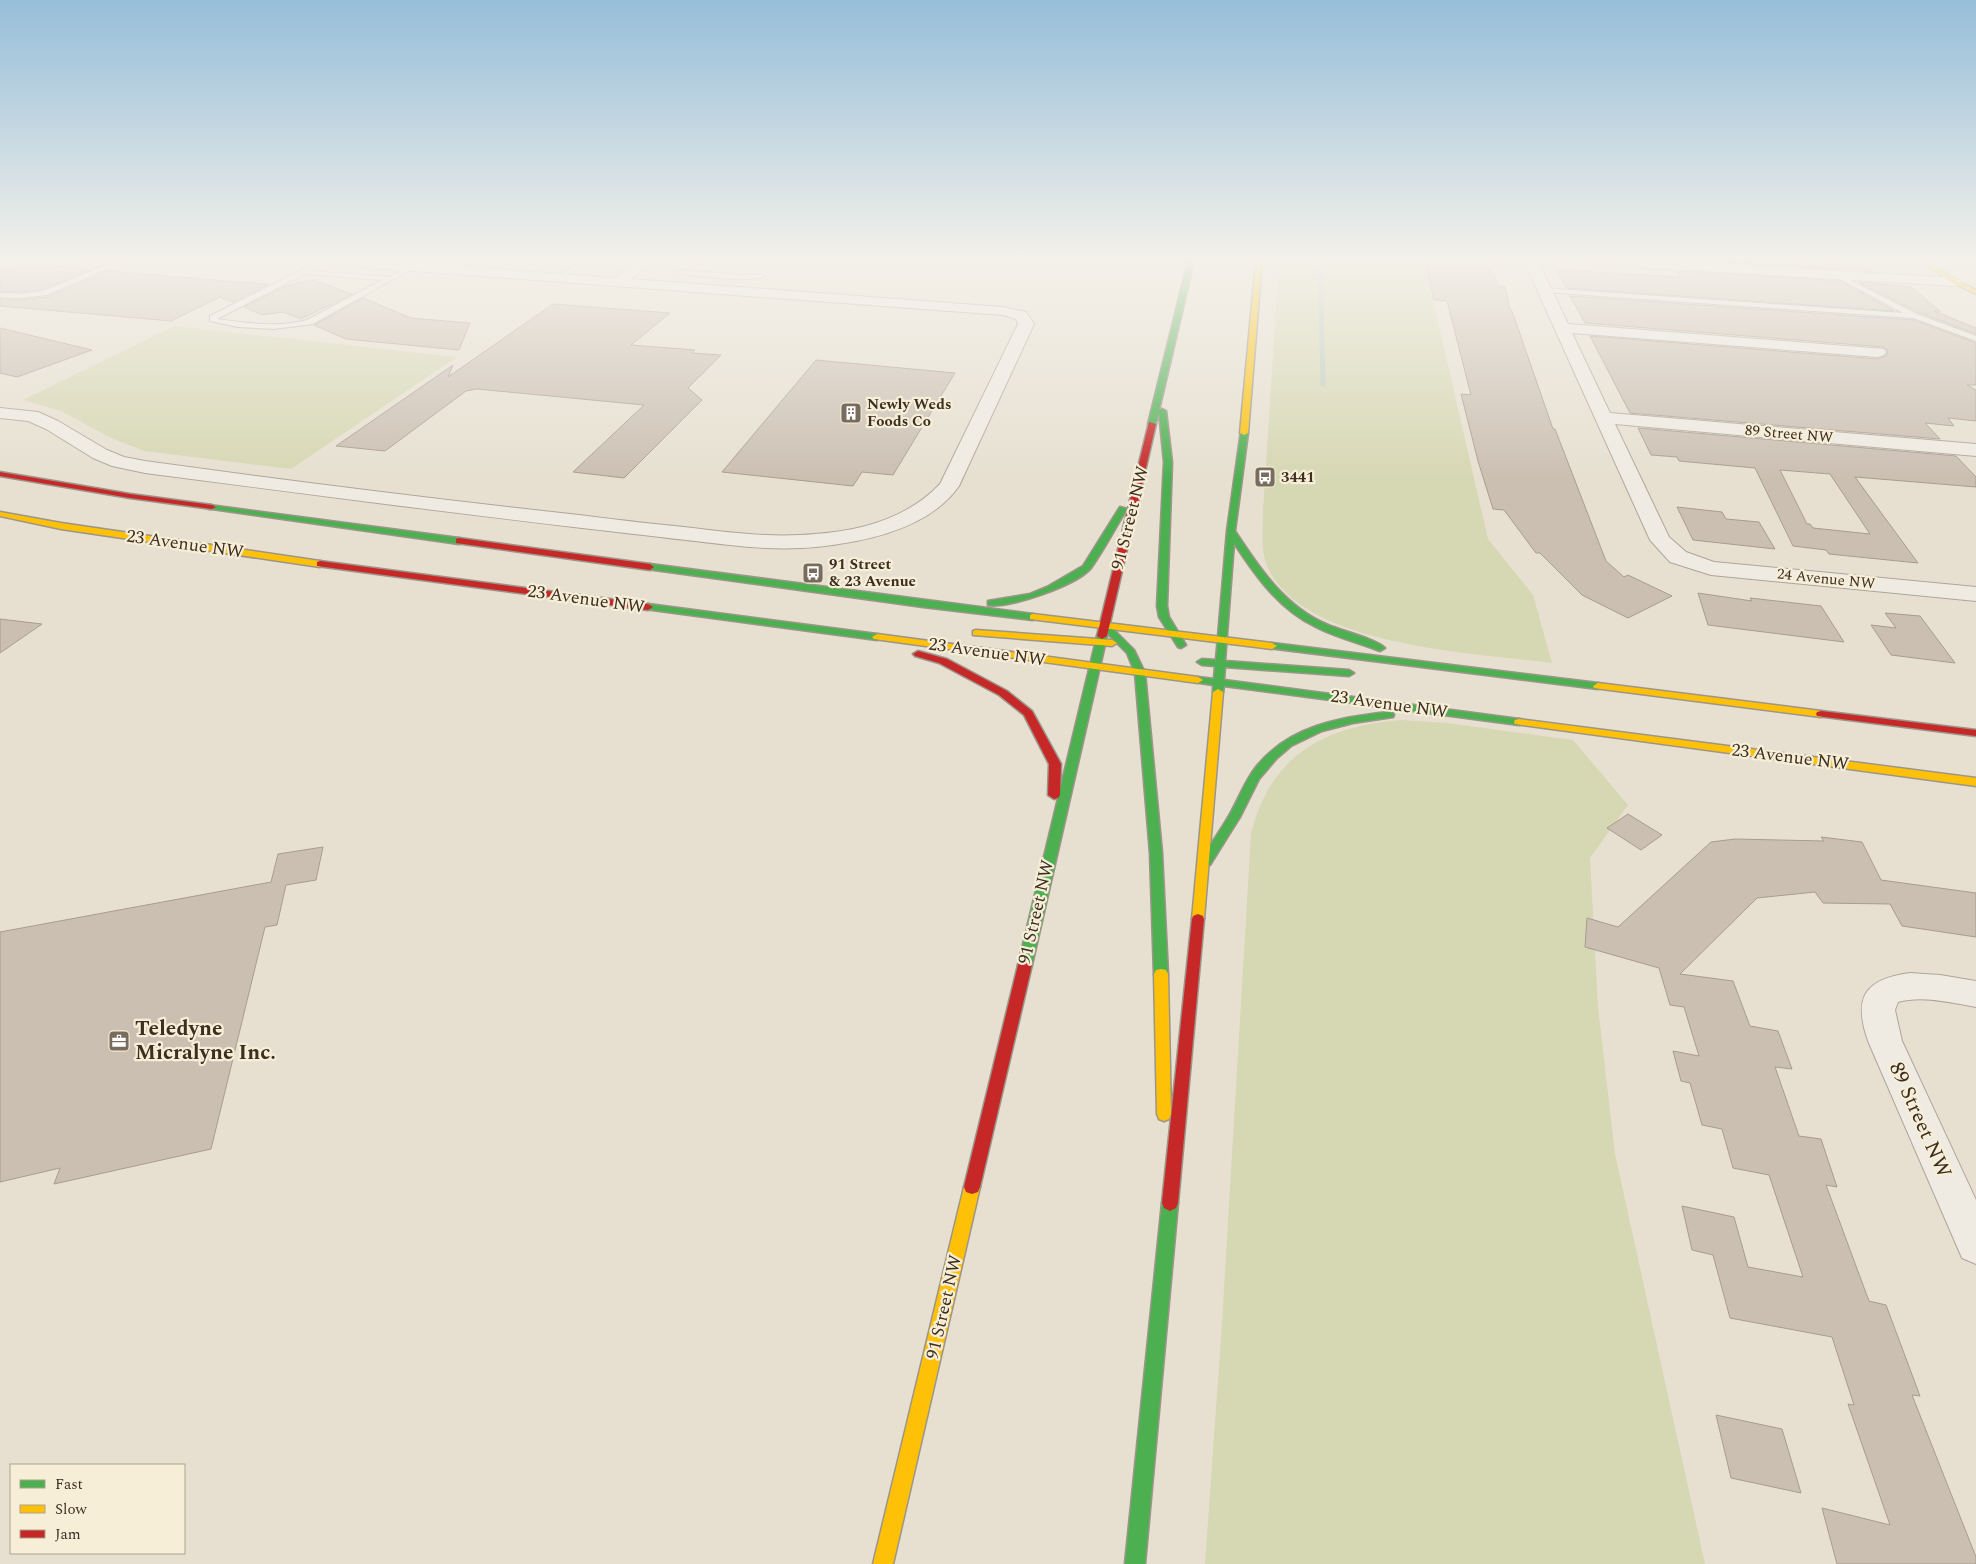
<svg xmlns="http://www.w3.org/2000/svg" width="1976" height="1564" font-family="Spectral,serif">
<rect width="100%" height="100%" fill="#e7e0d1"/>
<path fill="#d6d7b3" d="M1279,261H1424L1488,539L1533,595L1552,663C1476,653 1304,647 1268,568C1260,550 1263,530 1263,511Z
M174,326L457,357L291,469L144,451L109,437L61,411L23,400Z
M1401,720L1447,723L1573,740L1628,805L1590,858L1598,1007L1615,1154L1705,1564H1205L1222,1323L1251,834C1270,755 1325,726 1401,720Z"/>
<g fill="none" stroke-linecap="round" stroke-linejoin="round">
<path stroke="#bcccc2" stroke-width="5" d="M1320,261L1323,384"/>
</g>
<path fill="#cbbfb2" stroke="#a89c90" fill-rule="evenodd" d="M1425,261H1479L1482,268L1492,269L1498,286L1505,287L1510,310L1512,311L1553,429H1555L1606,561L1624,577L1628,575L1672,596L1628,618L1582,595L1540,553H1536L1504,510L1493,509L1478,461L1461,394L1471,395L1447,301L1434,300Z
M1706,261H1848L1872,271Z
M30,264L85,269L90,270L43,289L20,292L0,291V268L13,269Z
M1557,270L1681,277L1677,271L1840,281L1894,311L1566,288Z
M107,271L250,283L269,284L233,302L220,297L171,321L0,306V299L20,300L48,297Z
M313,280L352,294L301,319L283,312L262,315L244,307L286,286Z
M1858,282L1911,287L1940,311H1934L1976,328V334L1918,312Z
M1570,296L1913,320L1976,343V385H1967L1976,390V421L1948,418L1954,426L1925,423L1940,439L1630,413L1590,336L1878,359L1886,356L1888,351L1884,347L1585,323Z
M363,298L411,318L470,323L459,350L346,339L314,325Z
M553,304L670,313L631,345L695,350L692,353L721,355L688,388L702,400L624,478L573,472L644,405L477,389L466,391L385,451L336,446L453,365L448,377Z
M0,328L92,350L17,377L0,373Z
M816,360L955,373L893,475L862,472L853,486L722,472Z
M1638,428L1956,456L1976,477V487L1855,477L1918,563L1829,554L1826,550L1793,546L1755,468L1679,461L1677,457L1651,455ZM1780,470L1830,474L1870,534L1813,528L1810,524H1807Z
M1677,507L1722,512L1726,519L1759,522L1775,549L1693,540Z
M1698,593L1752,601L1750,598L1821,606L1844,642L1708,625Z
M1885,613L1920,616L1955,663L1891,655L1871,625L1896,628Z
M0,619L42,624L0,653Z
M1628,814L1662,835L1641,850L1607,828Z
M1821,837L1862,842L1881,880L1976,893V937L1902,926L1890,904L1823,903L1815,892L1757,898L1680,974L1733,981L1750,1026L1778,1031L1792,1069L1775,1067L1799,1136L1821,1139L1837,1187L1826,1185L1869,1301L1886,1305L1920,1396L1912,1395L1976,1557V1564H1837L1822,1508L1890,1525L1848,1404L1854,1405L1832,1337L1730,1318L1713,1255L1692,1250L1682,1206L1734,1217L1748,1267L1803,1277L1769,1175L1733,1168L1722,1129L1702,1125L1690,1083L1681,1081L1673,1051L1699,1056L1684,1007L1670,1005L1659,968L1585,947L1587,918L1618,927L1711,842L1735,839L1824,841Z
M323,847L316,880L286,885L277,925L265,927L211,1149L54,1184L60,1168L0,1182V932L271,882L278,854Z
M1716,1415L1782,1429L1801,1493L1731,1478Z"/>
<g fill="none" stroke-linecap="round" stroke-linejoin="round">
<g stroke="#ada599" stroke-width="2">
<path id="lane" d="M23,261H32L26,264Z
M116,261H125L47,295L20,298L0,297V293L20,294L43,291Z
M319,261H328L311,271L389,277L410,266L415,267L313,324L274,329L238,327L210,321V316ZM305,274L382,280L307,320C277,328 247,323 217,319Z
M463,261H471L453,271L448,270Z
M580,261H588L561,279H557V277Z
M709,261H716L712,264Z
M727,261H734L729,265L726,263Z
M742,261H750L743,266L740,264Z
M756,261H763L756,267L753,265Z
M681,270L743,275L762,274L765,276C755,283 694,276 679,273V271Z
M1838,274L1917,314L1976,336V341L1913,318L1544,292L1540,290L1544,288L1903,313L1836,277L1835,276Z"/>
</g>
<g stroke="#ada599" stroke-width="2">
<path id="street" d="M326,261H390L615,278L637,261H653L631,279L1003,307L1026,312L1034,324L959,486C929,529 865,542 816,547C775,551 735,546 695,541C657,537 620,532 582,528C436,511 291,492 145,473L112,466L93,458L46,429L28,421L0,418V408L38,412L58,421L107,450L124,457L145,461C290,481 434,499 579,515C617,520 655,524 693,528C734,533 774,538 815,534C860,531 908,518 940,484L1018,324L1016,319L1003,315L333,265Z
M1524,261H1538L1568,324L1884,349L1886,352L1884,355L1878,357L1572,333L1610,413L1976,444V456L1615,424L1669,537L1686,552L1714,562L1976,587V601L1711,575L1670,562L1650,540Z
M1592,261H1671L1955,278L1962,282L1955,286L1599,265Z
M1910,973L1940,975L1976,981V1007C1952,1003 1923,995 1898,1002L1895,1010L1902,1041L1976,1200V1264L1962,1258L1868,1041C1853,998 1864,979 1910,973Z"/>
</g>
<g stroke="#9c958a" stroke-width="3">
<path id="fast" d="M1188,261H1194L1159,410L1162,409L1166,411L1172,462L1167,606L1169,617L1186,645L1181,648L1178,647L1159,617L1157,606L1164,462L1159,412L1155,426L1148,424Z
M1241,431L1248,433L1235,531C1260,569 1285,607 1328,625C1342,631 1376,639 1385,648L1380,651L1377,650C1356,642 1335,637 1316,627C1279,609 1256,577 1234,543L1225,661L1349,670L1354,673L1349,676L1225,667L1224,680L1519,719L1523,720L1524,722L1523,724L1519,725L1224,686L1223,692L1218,695L1213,692V685L1194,682L1193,680L1198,677L1214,679L1215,666L1202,665L1197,662L1202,659L1216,660L1227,531Z
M209,505L459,538L463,541L459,544L212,509H209Z
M1120,507L1127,509C1115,528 1104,550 1091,568C1077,585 1009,609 988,605V601L1030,594L1047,587L1083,566Z
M650,564L1033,614L1038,617L1033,620L923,607L647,569L646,567Z
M648,604L877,634L882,637L877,640L645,609L643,607Z
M1104,622L1107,623L1134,650L1145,673L1162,853L1168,974L1166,978L1161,979L1156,978L1154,974L1150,853L1135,673L1127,653L1099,625Z
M1102,633L1107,636L1032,965L1030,969L1025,970L1020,969L1018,965L1097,636Z
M1272,643L1598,683L1603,686L1598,689L1269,648L1267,646L1269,644Z
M1389,712L1393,713L1394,715L1393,717L1353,723L1322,731L1291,746L1277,758L1259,779L1240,817L1210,865H1202L1200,862C1209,846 1221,830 1230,814C1239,798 1245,781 1256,767C1289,726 1340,717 1389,712Z
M1170,1195L1176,1198L1178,1203L1145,1564H1125L1162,1203L1164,1198Z"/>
</g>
<g stroke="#9c958a" stroke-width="3">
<path id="slow" d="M1256,261H1262L1248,433L1244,435L1240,433Z
M1920,261H1927L1957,281L1976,290V294L1953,283Z
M0,512L61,523L320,561L324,564L320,567L61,529L0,516Z
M1033,614L1272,643L1277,646L1272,649L1030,619V615Z
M976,630L1112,640L1117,643L1112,646L973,635V631Z
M877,634L1198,677L1203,680L1198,683L874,639L872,637Z
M1598,683L1821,711L1826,714L1821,717L1594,688L1593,686Z
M1218,689L1223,692L1204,919L1203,922L1198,924L1193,922L1192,919L1213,692Z
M1519,719L1976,778V786L1515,724L1514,722L1515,720Z
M1161,969L1166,970L1168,974L1171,1114L1169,1119L1164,1121L1159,1119L1157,1114L1154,974L1156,970Z
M972,1180L978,1182L980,1187L893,1564H873L964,1187L966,1182Z"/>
</g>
<g stroke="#9c958a" stroke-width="3">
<path id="jam" d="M1149,422L1156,424L1107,636L1102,639L1097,636Z
M0,472L130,494L212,505L216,507L212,509L130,498L0,476Z
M459,538L650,564L654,567L650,570L456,543V539Z
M320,561L648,604L653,607L648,610L317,566V562Z
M918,651L947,659L1007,691L1032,711L1061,764L1060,795L1058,798L1054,799L1048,795L1049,764L1024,715L999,695L939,663L915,656L913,654Z
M1821,711L1976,730V736L1817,716L1816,714L1817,712Z
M1198,914L1203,916L1204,919L1178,1203L1176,1208L1170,1211L1164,1208L1162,1203L1192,919L1193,916Z
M1025,960L1030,961L1032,965L980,1187L978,1192L972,1194L966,1192L964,1187L1018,965L1020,961Z"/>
</g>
<use href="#lane" fill="#efebe3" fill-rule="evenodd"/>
<use href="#street" fill="#efebe3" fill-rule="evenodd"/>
<use href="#fast" fill="#4caf50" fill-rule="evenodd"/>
<use href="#slow" fill="#ffc107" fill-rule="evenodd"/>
<use href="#jam" fill="#c62828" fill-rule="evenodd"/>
</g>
<linearGradient id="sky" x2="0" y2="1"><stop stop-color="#96bed9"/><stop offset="0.54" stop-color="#f4f1ea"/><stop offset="1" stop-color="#f4f1ea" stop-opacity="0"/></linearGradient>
<rect width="1976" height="480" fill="url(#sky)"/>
<defs>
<g id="building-square" transform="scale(1.125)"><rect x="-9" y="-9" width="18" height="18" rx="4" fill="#786c5e" stroke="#f7eed8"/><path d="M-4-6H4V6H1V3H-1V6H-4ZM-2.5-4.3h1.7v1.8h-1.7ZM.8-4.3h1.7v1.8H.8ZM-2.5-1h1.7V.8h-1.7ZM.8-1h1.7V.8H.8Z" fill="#fff"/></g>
<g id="bus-square" transform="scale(1.125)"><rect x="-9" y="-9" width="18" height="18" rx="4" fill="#786c5e" stroke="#f7eed8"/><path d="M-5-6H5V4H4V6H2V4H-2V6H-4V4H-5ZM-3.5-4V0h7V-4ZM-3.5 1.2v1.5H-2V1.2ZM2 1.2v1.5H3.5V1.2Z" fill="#fff"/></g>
<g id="office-square" transform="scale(1.125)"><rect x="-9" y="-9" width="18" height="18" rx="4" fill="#786c5e" stroke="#f7eed8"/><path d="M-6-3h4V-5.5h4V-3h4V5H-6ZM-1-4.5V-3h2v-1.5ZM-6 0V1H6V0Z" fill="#fff"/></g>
</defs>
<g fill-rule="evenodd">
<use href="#building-square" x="851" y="413"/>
<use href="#bus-square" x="1265" y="477"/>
<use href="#bus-square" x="813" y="573"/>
<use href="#office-square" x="119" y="1041"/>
</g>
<g text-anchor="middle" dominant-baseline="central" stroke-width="4.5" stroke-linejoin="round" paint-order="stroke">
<g font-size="15" font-weight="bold" fill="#3d2e20" stroke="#f7eed8" text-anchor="start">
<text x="867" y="404">Newly Weds<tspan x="867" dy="17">Foods Co</tspan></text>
<text x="1281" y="477">3441</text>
<text x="829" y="564">91 Street<tspan x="829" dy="17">&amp; 23 Avenue</tspan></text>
</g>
<g font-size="15" fill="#3d2e20" stroke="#f7eed8">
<text transform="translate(1789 434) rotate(5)">89 Street NW</text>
<text transform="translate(1826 579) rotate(6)">24 Avenue NW</text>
</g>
<g font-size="18" fill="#3d2e20" stroke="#f7eed8">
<text transform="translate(1130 518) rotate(-76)">91 Street NW</text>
<text transform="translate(185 544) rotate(8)">23 Avenue NW</text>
<text transform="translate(586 599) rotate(8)">23 Avenue NW</text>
<text transform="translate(987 652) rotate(8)">23 Avenue NW</text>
<text transform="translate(1389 704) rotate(8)">23 Avenue NW</text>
<text transform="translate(1790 757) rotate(7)">23 Avenue NW</text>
<text transform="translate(1036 912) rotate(-77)">91 Street NW</text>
<text transform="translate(944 1307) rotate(-77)">91 Street NW</text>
</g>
<g font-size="21" font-weight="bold" fill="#3d2e20" stroke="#f7eed8" text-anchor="start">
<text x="135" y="1029">Teledyne<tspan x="135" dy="24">Micralyne Inc.</tspan></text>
</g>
<g font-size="21" fill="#3d2e20" stroke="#f7eed8">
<text transform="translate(1920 1120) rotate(66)">89 Street NW</text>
</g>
</g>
<rect x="10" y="1464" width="175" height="90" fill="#f7eed8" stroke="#ada18e"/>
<rect x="20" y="1480" width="25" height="8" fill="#4caf50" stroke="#ada18e"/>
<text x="55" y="1489" font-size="15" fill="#3d2e20">Fast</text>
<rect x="20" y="1505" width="25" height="8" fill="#ffc107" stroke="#ada18e"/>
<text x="55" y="1514" font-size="15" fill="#3d2e20">Slow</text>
<rect x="20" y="1530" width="25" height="8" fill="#c62828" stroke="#ada18e"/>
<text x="55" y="1539" font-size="15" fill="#3d2e20">Jam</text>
</svg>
